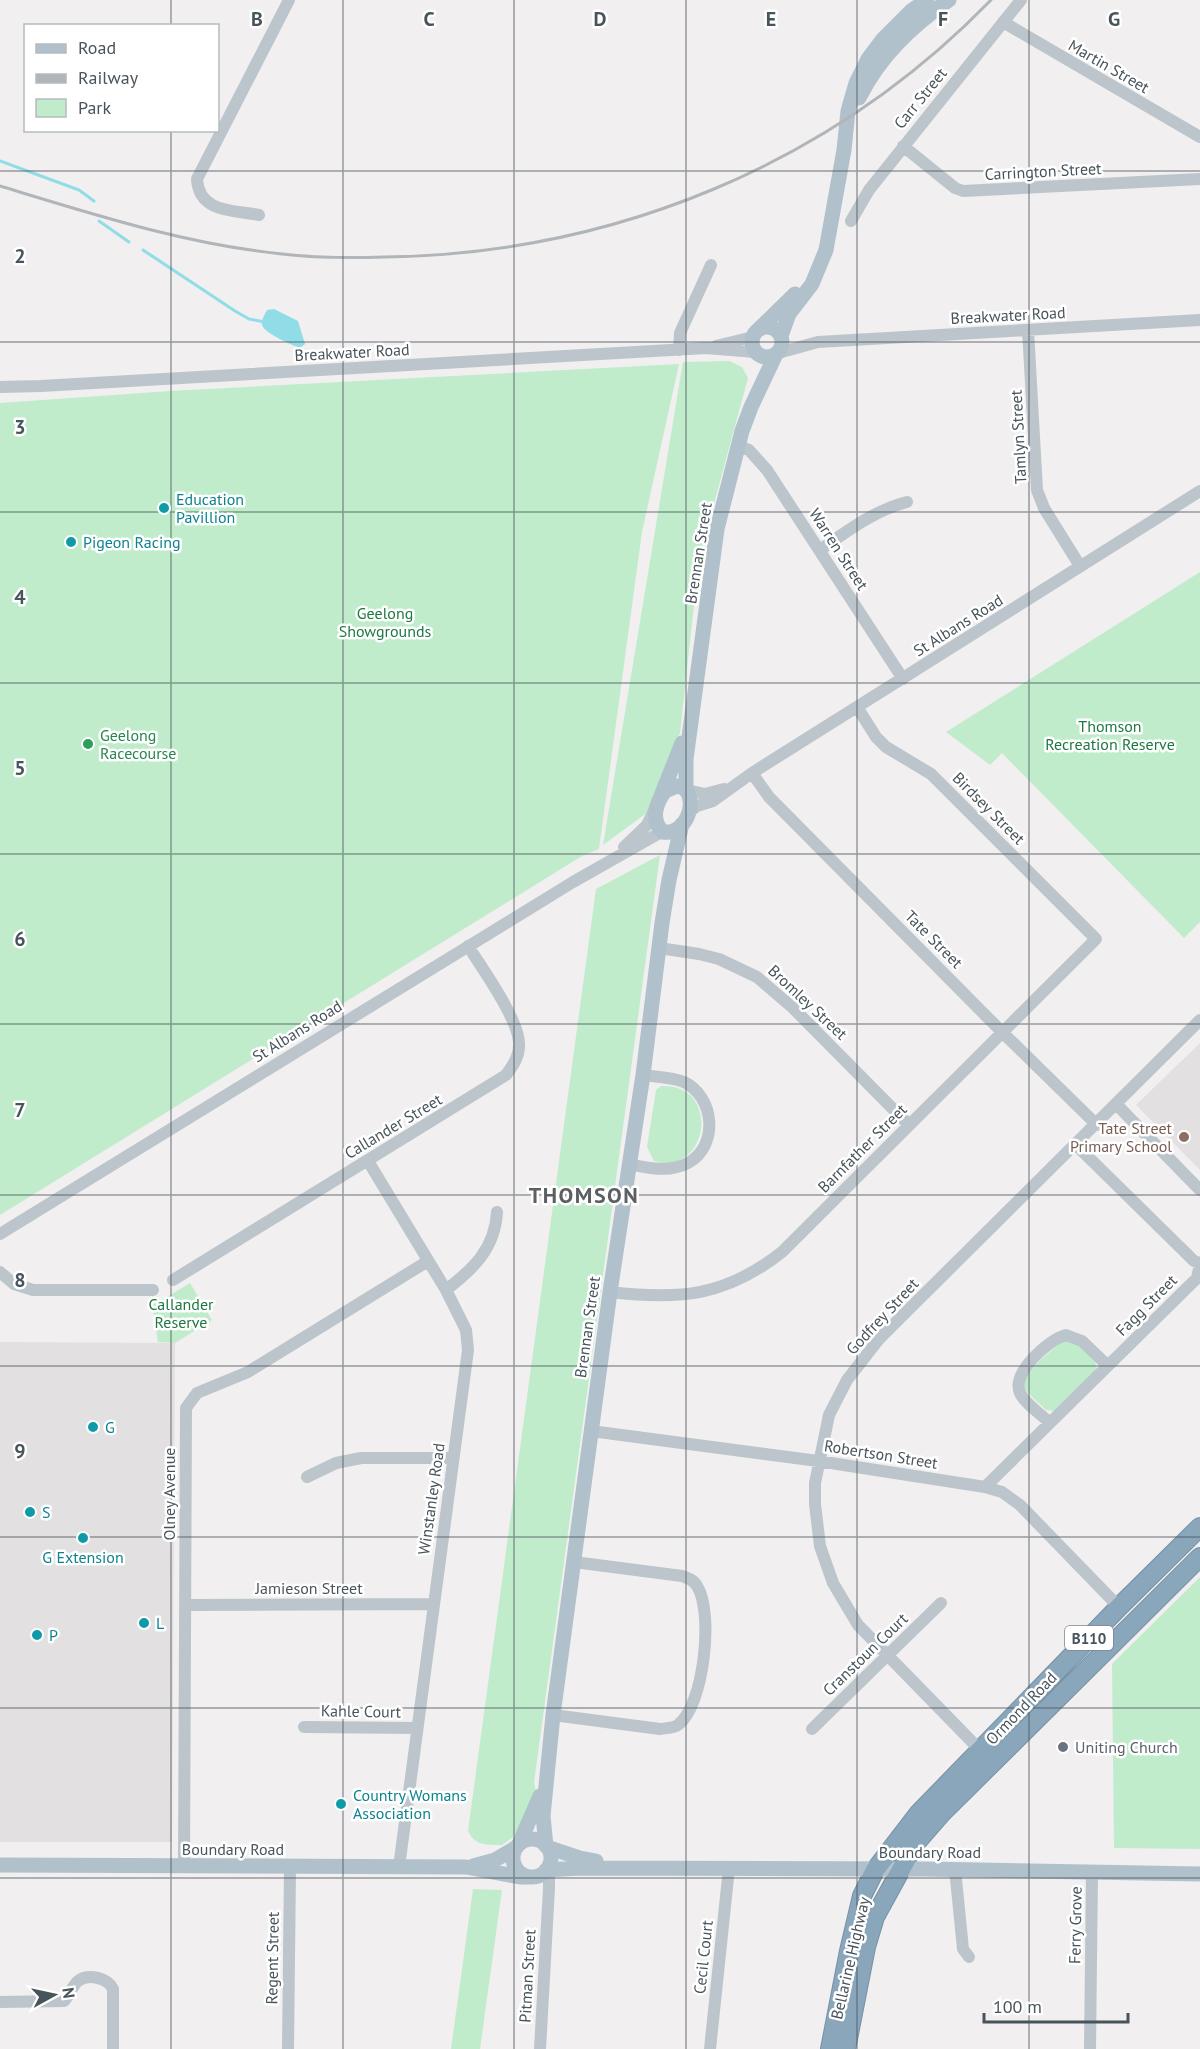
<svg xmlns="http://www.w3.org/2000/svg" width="1200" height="2049" font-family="'PT Sans',sans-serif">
<rect width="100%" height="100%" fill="#f1efef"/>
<path fill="#e2e0e0" d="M1200,1043V1170L1136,1105Z
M0,1342L175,1343L172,1842H0Z"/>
<path fill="#c0eccc" d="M729,361L742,367L748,378L699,559L680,733L648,812L603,845L683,362Z
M679,364L642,532L599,849L582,856L0,1215V403L170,391Z
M1200,572V922L1184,938L1002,753L990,765L946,732Z
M660,855L534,1783L536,1791L518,1829L513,1837L502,1845C487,1845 475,1846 468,1831L596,889Z
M661,1086C722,1083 709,1177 654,1161L647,1147L656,1090Z
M190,1283L212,1320L175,1343L158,1342L152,1304L157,1303Z
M1066,1339H1073L1095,1361L1097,1370L1056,1411L1046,1410L1024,1389C1026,1367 1050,1352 1066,1339Z
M1200,1577V1849L1114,1848L1112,1664Z
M473,1889L502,1890L480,2049H451Z"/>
<path fill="#90dde7" d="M274,309L298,321L305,344L300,348C292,345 264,333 262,325C261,320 265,314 267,310Z"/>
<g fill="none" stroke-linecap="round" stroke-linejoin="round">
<path stroke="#90dde7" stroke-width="3" d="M0,161L79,190L94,201
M99,221L129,242
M143,250L235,311L249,319L265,322"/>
<g stroke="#7591a6" stroke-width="20">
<path id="highway" d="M830,2049L849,1951L862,1896L875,1870L918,1814L1119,1607L1200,1527
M846,2049L866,1947L875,1917L915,1844L942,1813L1200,1557"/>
</g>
<path stroke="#bbc5cb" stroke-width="12" d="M1003,22L1200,137
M903,146L955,188L963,191L1200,179
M259,215C233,210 199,213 197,179L289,0
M851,221L869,190L1021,0
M1028,330L1037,490L1044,508L1080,566
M716,346L753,337
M679,350L680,333L711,265
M778,353L818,342L1200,320
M0,387L41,386L706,348L755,352
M738,446L749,450L767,470L903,679
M820,550C847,531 875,510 907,502
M752,773L769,797L1002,1032L1097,1125
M687,790L705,794L724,789
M689,812L697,806L713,801L752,773L1200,491
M624,847L647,825L656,807
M659,948L699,954L719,959L757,977L793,1008L909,1125
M1117,1105L1200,1190
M1076,1145L1194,1261L1200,1263
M368,1161L446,1290L466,1330L468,1350L399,1867
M628,1164C648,1168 669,1173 688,1163C719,1146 715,1097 684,1082C672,1077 656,1077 643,1075
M0,1234L573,882L663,831
M0,1272L14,1284L33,1290H153
M173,1280L506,1075C513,1066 519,1057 519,1046C521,1022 482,968 468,946
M446,1290C473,1269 495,1249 497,1212
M610,1292C679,1300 725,1297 782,1252L1096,939L931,774L886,747L876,737L857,707
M1050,1423C1041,1414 1025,1404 1020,1393C1011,1373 1049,1339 1066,1335L1082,1341L1108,1366
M591,1431L818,1461L985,1487L1002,1492L1020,1505L1119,1607
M307,1477L336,1463L361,1458H453
M985,1487L1197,1278L1200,1264
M185,1605L434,1604
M553,1715L660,1729C666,1728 674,1728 678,1725C704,1706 714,1612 697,1586C694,1580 688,1578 682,1576L574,1562
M304,1727L417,1728
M812,1729L941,1603
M981,1751L858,1625L833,1583L820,1546L815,1504V1483L829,1415L847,1380L879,1339L1200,1020
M184,1867L186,1408L197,1393L248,1372L428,1261
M955,1869L963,1949L969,1957
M0,2002L64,2001C70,1995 72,1986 78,1981C88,1973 108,1978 113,1989V2049
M288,2049L290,1867
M540,2049L549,1888V1876L546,1871
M710,2049L729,1868
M1090,2049L1092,1873"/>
<path stroke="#b0c1cc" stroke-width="15" d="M859,98C880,56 911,27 949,0
M752 342a15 15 0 1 1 30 0a15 15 0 1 1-30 0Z
M758,330L795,294
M781,336L789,314L812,284L826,250L844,150L848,111L856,83L868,59L883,39L911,11L927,0
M677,786L684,788C699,802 685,836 663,832C650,820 656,803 665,791Z
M686,789V759L717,529L742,431L751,407L776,354
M661,796L682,743
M513 1858a19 19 0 1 1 38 0a19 19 0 1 1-38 0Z
M519,1844L540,1796
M546,1846L543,1816L553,1715L610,1292L643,1075L662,923L669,880L682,824
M547,1847L580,1858L596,1861
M0,1865L466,1867L520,1877H532
M473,1866L495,1860L517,1847
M546,1870L579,1868L924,1869L1200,1874"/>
<use href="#highway" stroke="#89a6bb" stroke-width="18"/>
<path stroke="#b1b5b9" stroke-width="3" d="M0,186C92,214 185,244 282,254C315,258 350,258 384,257C613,254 831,165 991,0"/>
</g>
<path fill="none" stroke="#48545b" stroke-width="1.5" stroke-opacity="0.55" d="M171,0V26M343,0V2049M514,0V2049M686,0V2049M857,0V2049M1029,0V2049M171,130V2049M0,171H1200M0,342H1200M0,512H1200M0,683H1200M0,854H1200M0,1024H1200M0,1195H1200M0,1366H1200M0,1537H1200M0,1708H1200M0,1878H1200"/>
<g fill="#0f9aa8" stroke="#fff" stroke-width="2">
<circle cx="164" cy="508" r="6"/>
<circle cx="71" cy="542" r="6"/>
<circle cx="93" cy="1427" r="6"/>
<circle cx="30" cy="1512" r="6"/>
<circle cx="83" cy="1538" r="6"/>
<circle cx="144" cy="1623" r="6"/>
<circle cx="37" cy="1635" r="6"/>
<circle cx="341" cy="1804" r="6"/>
</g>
<circle fill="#2e9e5b" stroke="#fff" stroke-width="2" cx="88" cy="744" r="6"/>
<circle fill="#8d6e63" stroke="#fff" stroke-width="2" cx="1184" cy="1137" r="6"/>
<circle fill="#6b7280" stroke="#fff" stroke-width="2" cx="1063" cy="1747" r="6"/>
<g text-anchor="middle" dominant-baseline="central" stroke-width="5" stroke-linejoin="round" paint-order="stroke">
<rect fill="#fff" stroke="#7f878c" stroke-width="1.5" x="1065" y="1626" width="48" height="24" rx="4.5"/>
<g font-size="15" font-weight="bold" fill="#48545b">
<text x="1089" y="1638">B110</text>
</g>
<g font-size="16" fill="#48545b" stroke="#fff">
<text transform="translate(1109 66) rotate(30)">Martin Street</text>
<text transform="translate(920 98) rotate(-51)">Carr Street</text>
<text transform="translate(1043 171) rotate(-3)">Carrington Street</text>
<text transform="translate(1008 315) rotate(-3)">Breakwater Road</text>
<text transform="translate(352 352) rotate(-3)">Breakwater Road</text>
<text transform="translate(1018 437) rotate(-93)">Tamlyn Street</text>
<text transform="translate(839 549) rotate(57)">Warren Street</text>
<text transform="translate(698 553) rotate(-81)">Brennan Street</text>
<text transform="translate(958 625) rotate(-32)">St Albans Road</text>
<text transform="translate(989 808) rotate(45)">Birdsey Street</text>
<text transform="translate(934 939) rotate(45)">Tate Street</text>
<text transform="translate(808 1002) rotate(43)">Bromley Street</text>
<text transform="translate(297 1031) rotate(-32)">St Albans Road</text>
<text transform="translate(393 1126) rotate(-31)">Callander Street</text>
<text transform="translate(862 1148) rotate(-45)">Barnfather Street</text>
<text transform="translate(1146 1305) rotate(-45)">Fagg Street</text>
<text transform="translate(882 1316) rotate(-47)">Godfrey Street</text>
<text transform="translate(587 1327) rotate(-82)">Brennan Street</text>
<text transform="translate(881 1454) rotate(9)">Robertson Street</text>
<text transform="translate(169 1494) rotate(-90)">Olney Avenue</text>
<text transform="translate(431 1499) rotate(-82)">Winstanley Road</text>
<text x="309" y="1588">Jamieson Street</text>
<text transform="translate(865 1654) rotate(-44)">Cranstoun Court</text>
<text transform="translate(1021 1708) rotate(-46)">Ormond Road</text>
<text transform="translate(361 1711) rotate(1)">Kahle Court</text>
<text x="233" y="1849">Boundary Road</text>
<text x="930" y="1852">Boundary Road</text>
<text transform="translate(1075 1925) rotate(-89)">Ferry Grove</text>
<text transform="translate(703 1957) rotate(-84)">Cecil Court</text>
<text transform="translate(272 1958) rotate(-89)">Regent Street</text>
<text transform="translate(850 1958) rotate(-77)">Bellarine Highway</text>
<text transform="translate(527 1976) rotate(-87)">Pitman Street</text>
</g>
<g font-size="16" fill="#0d838f" stroke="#fff" text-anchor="start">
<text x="176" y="499">Education<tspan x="176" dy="18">Pavillion</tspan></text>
<text x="83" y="542">Pigeon Racing</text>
<text x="105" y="1427">G</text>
<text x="42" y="1512">S</text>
<text x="83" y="1557" text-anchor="middle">G Extension</text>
<text x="156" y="1623">L</text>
<text x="49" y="1635">P</text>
<text x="353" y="1795">Country Womans<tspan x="353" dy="18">Association</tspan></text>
</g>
<g font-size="16" fill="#1d7841" stroke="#fff">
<text x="385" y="613">Geelong<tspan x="385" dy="18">Showgrounds</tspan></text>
<text x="1110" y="726">Thomson<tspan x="1110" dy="18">Recreation Reserve</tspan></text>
<text x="181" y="1304">Callander<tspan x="181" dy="18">Reserve</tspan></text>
</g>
<g font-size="16" fill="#27864d" stroke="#fff" text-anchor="start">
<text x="100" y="735">Geelong<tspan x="100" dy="18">Racecourse</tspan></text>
</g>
<g font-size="16" fill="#785e54" stroke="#fff" text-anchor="end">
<text x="1172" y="1128">Tate Street<tspan x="1172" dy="18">Primary School</tspan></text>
</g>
<g font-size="16" fill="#5b616d" stroke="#fff" text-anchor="start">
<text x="1075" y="1747">Uniting Church</text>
</g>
<g font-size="22" font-weight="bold" letter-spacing="1.5" fill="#5c6063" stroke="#fff">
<text x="584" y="1195">THOMSON</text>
</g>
</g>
<g font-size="20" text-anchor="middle" font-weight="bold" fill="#48545b" stroke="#fff" stroke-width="5" stroke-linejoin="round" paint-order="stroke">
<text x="257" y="26">B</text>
<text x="429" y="26">C</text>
<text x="600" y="26">D</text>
<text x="771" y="26">E</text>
<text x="943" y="26">F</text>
<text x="1114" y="26">G</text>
<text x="20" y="263">2</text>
<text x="20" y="434">3</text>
<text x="20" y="604">4</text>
<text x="20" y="775">5</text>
<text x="20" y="946">6</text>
<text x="20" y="1117">7</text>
<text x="20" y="1287">8</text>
<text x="20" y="1458">9</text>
</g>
<rect x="24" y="24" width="195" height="108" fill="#ffffff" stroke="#b6bbbd" stroke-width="1.5"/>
<rect x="36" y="44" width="30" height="9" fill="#b0c1cc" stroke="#b6bbbd" stroke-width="1.5"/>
<text x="78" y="54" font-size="18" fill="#48545b">Road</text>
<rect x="36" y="74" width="30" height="9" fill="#b1b5b9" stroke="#b6bbbd" stroke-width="1.5"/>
<text x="78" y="84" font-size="18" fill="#48545b">Railway</text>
<rect x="36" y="99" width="30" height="18" fill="#c0eccc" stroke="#b6bbbd" stroke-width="1.5"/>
<text x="78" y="114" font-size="18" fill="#48545b">Park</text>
<g transform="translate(54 1995) rotate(82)" stroke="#ffffff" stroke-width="4.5" paint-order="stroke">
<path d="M0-4.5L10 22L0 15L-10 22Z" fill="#48545b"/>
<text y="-9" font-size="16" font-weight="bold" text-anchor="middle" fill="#48545b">N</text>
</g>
<path d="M984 2013v9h144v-9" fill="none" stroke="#48545b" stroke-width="3"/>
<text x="993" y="2013" font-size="18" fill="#48545b" stroke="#ffffff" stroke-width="4.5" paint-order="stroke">100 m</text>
</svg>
